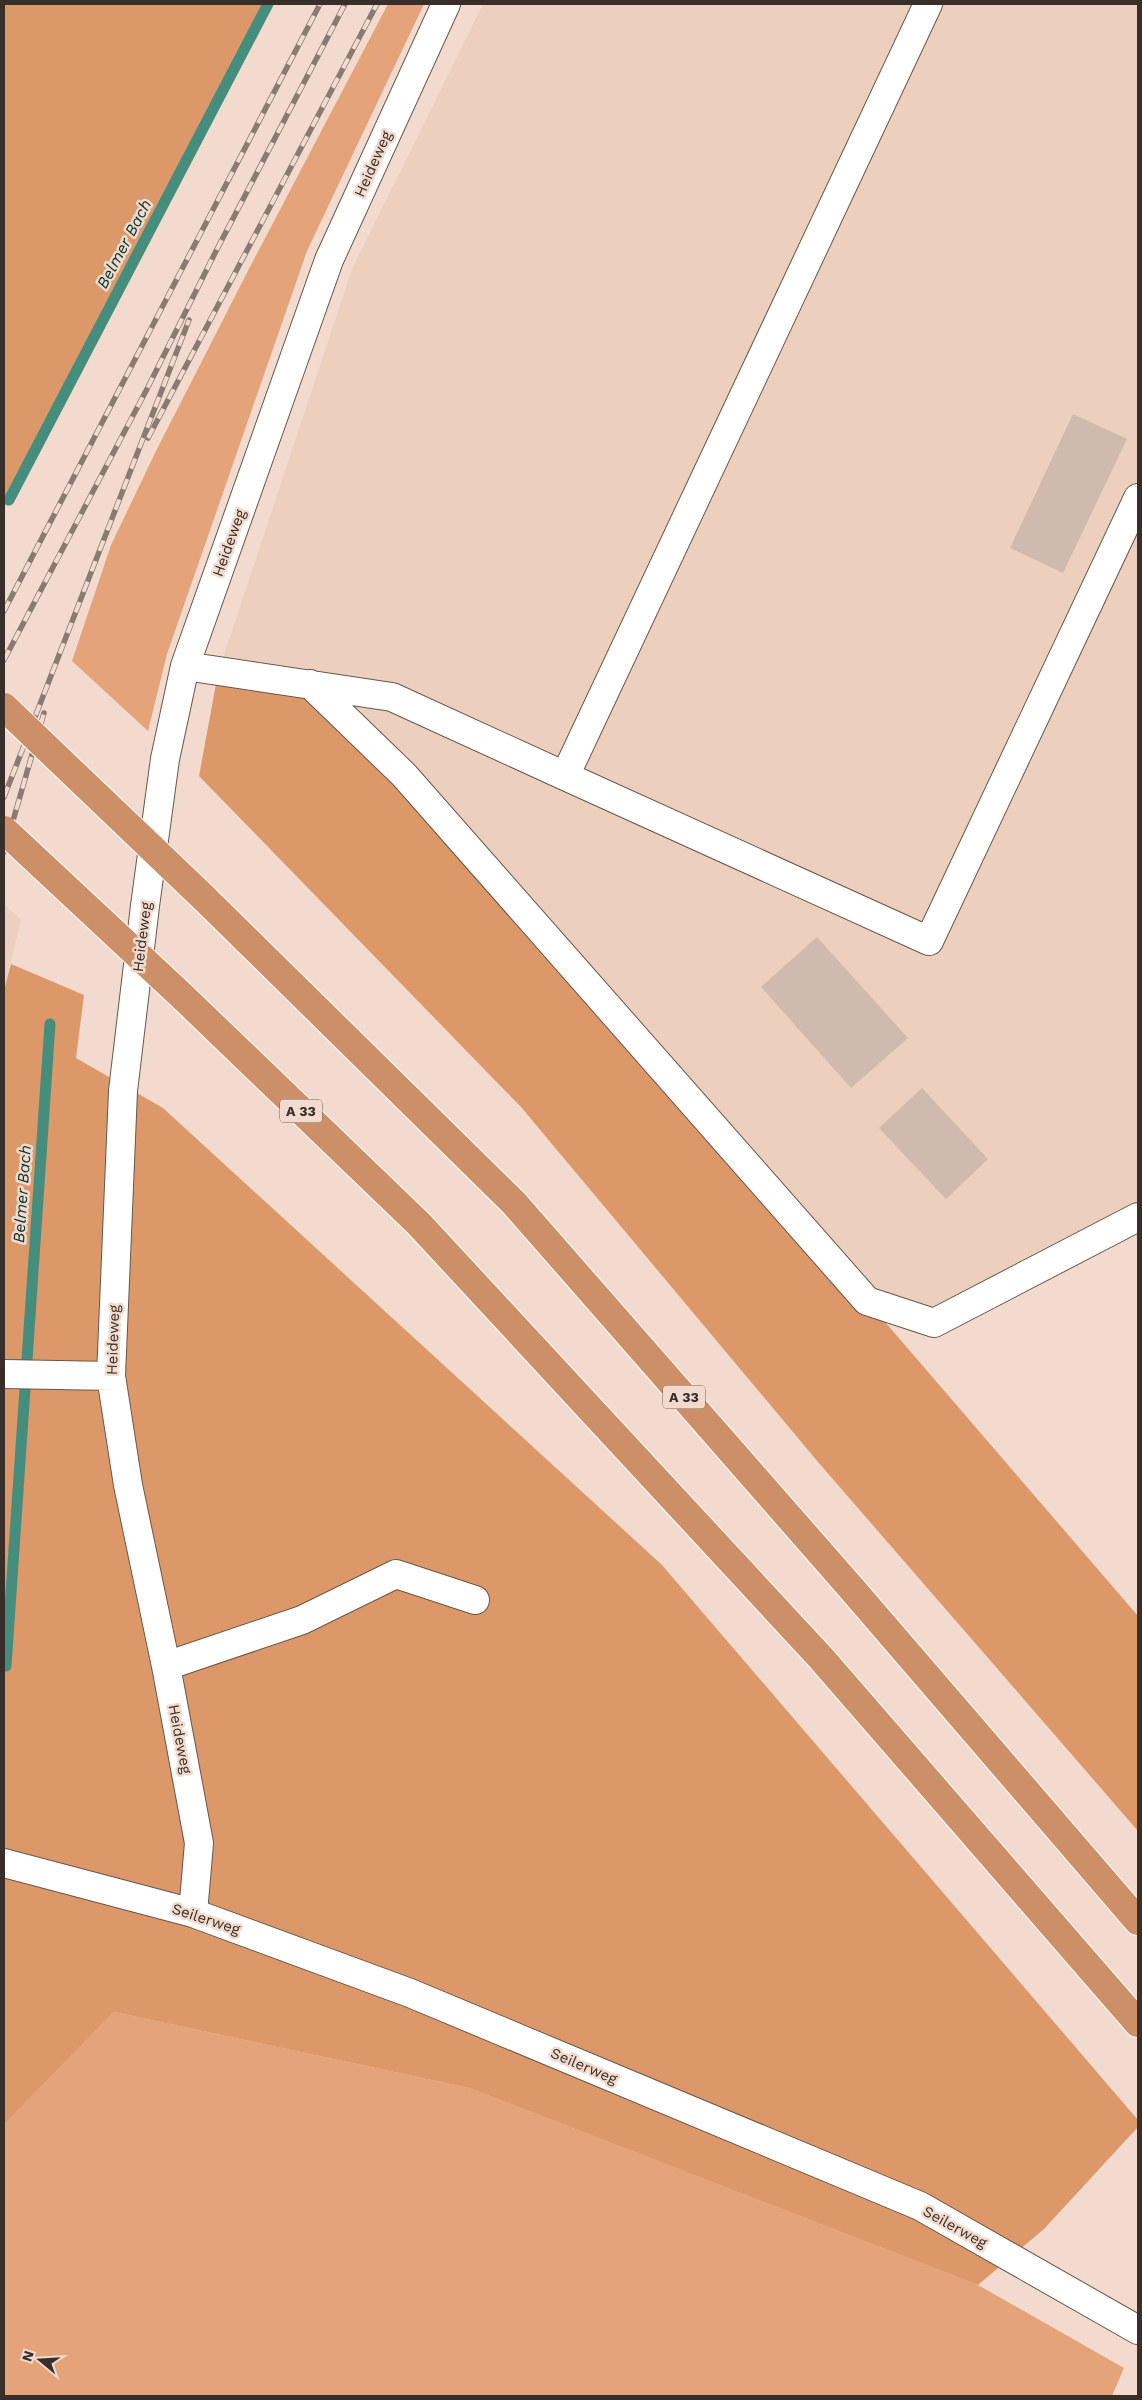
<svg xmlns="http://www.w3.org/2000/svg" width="1142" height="2400" font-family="'Work Sans',sans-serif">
<rect width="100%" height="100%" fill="#f2dbce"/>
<path fill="#ecd0bd" d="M483,4H1138V1217L934,1323L867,1301L218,673L352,269Z
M4,904L21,920L4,990Z"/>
<path fill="#e4a378" d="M388,4H424L307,251L167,654L148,731L72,661L111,545L156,451L252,263Z
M114,2012L469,2088L978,2285L1124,2368L1112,2396H4V2125Z"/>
<path fill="#dd986a" d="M4,4H268L4,508Z
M218,673L310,684L867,1301L1138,1616V1831L818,1462L521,1107L199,776Z
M11,964L84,995L76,1058L163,1108L662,1565L1138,2120V2127L1044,2229L978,2285L469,2088L114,2012L4,2125V990Z"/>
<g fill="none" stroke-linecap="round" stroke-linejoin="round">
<path stroke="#458e7d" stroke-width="11" d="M9,500L268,4
M6,1666L50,1024"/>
</g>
<path fill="#d0baad" d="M1073,414L1127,439L1063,573L1010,548Z
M817,937L908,1038L851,1088L761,987Z
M922,1088L988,1159L946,1199L879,1128Z"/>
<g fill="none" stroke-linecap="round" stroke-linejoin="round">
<g stroke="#69564a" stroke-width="30">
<path id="minor" d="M185,666L392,697L565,776L928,4
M310,684L404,775L867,1301L934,1323L1138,1217
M565,776L929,941L1138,498
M4,1374L111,1376
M166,1666L302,1620L396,1574L475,1600
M4,1863L193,1913L410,1993L920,2206L1138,2330
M193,1913L199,1843L166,1666L128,1485L111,1376L123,1091L145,906L165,759L185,666L329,260L446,4"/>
</g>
<g stroke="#fff" stroke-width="30">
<path id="highway" d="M203,897L514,1203L852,1589L1138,1921
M183,997L419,1224L821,1658L1138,2023"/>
</g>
<use href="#minor" stroke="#fff" stroke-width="28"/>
<use href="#highway" stroke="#cc8f67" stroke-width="28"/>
<g stroke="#897a72" stroke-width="5.5">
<path id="rail" d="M148,438L377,4
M4,611L320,4
M4,660L147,389L215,253L345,4
M4,797L189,320
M4,852L44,713"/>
</g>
<use href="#rail" stroke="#f2dbce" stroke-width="4" stroke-dasharray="11" stroke-linecap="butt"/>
<g stroke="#fff" stroke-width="30" stroke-linecap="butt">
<path id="highway-bridge" d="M4,707L203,897
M4,830L183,997"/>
</g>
<use href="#highway-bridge" stroke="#cc8f67" stroke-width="28"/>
</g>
<g text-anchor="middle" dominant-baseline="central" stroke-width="5" stroke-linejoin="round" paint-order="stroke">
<g fill="#f2dbce" stroke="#70635b" stroke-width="1">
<rect x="280" y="1099.5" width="42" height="23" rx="4"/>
<rect x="663" y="1385.5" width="42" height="23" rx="4"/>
</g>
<g font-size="14" font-weight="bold" fill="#382f2a">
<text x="301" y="1111">A 33</text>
<text x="684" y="1397">A 33</text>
</g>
<g font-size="15" fill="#382f2a" stroke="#f2dbce">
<text transform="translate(373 164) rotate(-66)">Heideweg</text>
<text transform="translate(229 543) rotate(-70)">Heideweg</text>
<text transform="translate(142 937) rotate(-83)">Heideweg</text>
<text transform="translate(113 1340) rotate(-88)">Heideweg</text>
<text transform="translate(180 1739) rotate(79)">Heideweg</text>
<text transform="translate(206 1919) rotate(18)">Seilerweg</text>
<text transform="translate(584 2066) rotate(23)">Seilerweg</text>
<text transform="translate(955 2227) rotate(29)">Seilerweg</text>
</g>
<g font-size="16" font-style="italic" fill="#00332a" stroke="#f2dbce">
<text transform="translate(124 244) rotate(-62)">Belmer Bach</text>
<text transform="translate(22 1194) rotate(-86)">Belmer Bach</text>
</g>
</g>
<rect width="1142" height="2400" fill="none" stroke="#382f2a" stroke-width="10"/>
<g transform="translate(40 2360) rotate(288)" stroke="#f2dbce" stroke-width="4" paint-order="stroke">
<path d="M0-4L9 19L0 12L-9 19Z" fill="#382f2a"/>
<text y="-8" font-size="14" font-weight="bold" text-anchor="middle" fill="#382f2a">N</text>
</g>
</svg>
